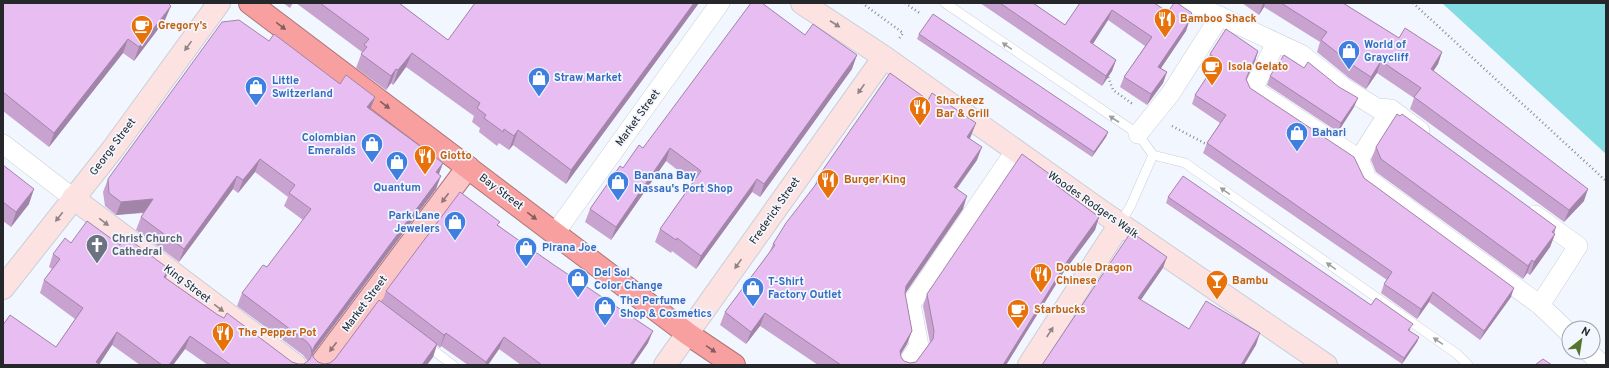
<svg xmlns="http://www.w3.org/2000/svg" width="1609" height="368" font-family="Overpass,sans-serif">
<rect width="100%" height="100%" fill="#f2f6ff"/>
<path fill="#83dce2" d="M1442,3H1606V154Z"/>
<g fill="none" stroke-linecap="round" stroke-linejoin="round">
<g stroke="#cacfd7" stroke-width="10">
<path id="lane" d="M945,3L1138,134L1153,155L1185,163L1457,354L1468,365
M1120,224L1131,205L1153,155
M425,344L453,365"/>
</g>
<g stroke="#cacfd7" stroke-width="20">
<path id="street" d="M1191,3L1301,54L1343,87L1377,108L1391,109L1420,131
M1276,43L1253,89L1359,159L1391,109
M1138,134L1171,93L1220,16
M3,144L73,198
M1359,159L1367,179L1540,305L1578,246L1535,215
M555,233L720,3
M1540,305L1569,333
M1589,352L1602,365
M906,365L919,346L911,304L1015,151"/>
</g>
<g stroke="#cacfd7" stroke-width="24">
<path id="secondary" d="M802,3L884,57L1101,211L1326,365
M73,198L295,365
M3,288L112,150L219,3
M665,365L884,57
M1029,365L1120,224"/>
</g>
<g stroke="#ae7676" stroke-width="24">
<path id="primary" d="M320,365L468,167"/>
</g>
<g stroke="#ae7676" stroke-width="24">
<path id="highway" d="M250,3L688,334L734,365"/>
</g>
<path stroke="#898c92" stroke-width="2.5" stroke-dasharray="1 3" stroke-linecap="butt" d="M862,3L903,33L898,40
M905,3L921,14
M1413,3L1606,181
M1108,77L1113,90L1134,105
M1172,126L1208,145"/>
<use href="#lane" stroke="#fff" stroke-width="9"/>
<use href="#street" stroke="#fff" stroke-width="19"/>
<use href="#secondary" stroke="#fde2e2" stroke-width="22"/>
<use href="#primary" stroke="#fbc6c5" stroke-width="22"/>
<use href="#highway" stroke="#f8a09f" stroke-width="22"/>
</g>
<path fill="#c8a3d0" d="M3,3L165,20L134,61L123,53L49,147L3,111Z
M283,3H293L290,8Z
M296,3H399L448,40L699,3L566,184L513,145L509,150L499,143L497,146L479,132L480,128L472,122L474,116L406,67L393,85L391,83L386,90L356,68L362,52Z
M980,3H1033L1065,25L1080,3L1168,12L1189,20L1186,31L1161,68L1167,72L1163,83L1147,105L1120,87L1124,77L1145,46L1108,20L1093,44L1116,60L1112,71L1102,86Z
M1242,3H1343L1399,38L1442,52L1438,64L1433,71L1584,201L1564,222L1410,109L1414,98L1377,73L1366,89L1349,78L1317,52L1320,42L1264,7L1259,15Z
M919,34L1108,132L1106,137L1092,157L917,39Z
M805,35L852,69L760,197L752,192L696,269L672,251L671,253L655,242L660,229L693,182L666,161L611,240L585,222L590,209L623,168L643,148Z
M269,41L340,84L375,97L370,109L443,163L439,174L436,189L313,354V357L318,362L324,364L330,363L335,359L382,302L386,291L498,225L648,343L633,365H521L499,349L488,365H468L441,346L440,348L437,345L433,357L427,365H208L185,349L173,365H140L112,345L99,364L56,347L75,319L40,293L44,280L52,269L49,267L53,254L71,243L120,245L169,269L166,278L218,315L292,362L298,364H304L307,362V360L303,355L237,306L242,293L267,267L303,220L284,206L288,197L255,172L238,193L233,189L179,262L136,230L141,217L144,213L116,215L105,206L103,192L108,179Z
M1258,51L1255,61L1246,80L1250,88L1364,178L1511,297L1480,340L1429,302L1417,319L1381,293L1384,284L1387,280L1203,153L1207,143L1220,123L1192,104L1195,95L1213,68L1206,63L1210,54Z
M1270,76L1354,107L1338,132L1267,85Z
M971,136L970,139L977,160L957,189L963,209L905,294L912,331L907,344L900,355L901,357L904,361L910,363L916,362L930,343L923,306L927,294L1057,186L1099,217L1095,230L1063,273L1006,365H818L760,326L746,344L720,325L725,312L769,253L773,244L814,187L818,177Z
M1376,147L1554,234H1555L1550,247L1530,275L1527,273L1523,279L1376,172L1371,160Z
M3,165L29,204L11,227L3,221Z
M1168,197L1411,329L1409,331L1419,337L1417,342L1402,364L1166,203Z"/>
<path fill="#a284a9" d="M694,3H699L566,184L571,170Z
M1263,3H1265L1264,7L1259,15Z
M171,6L165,20L134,61L139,47Z
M1112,10L1108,20L1087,53L1090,42Z
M1192,13L1186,31L1155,77L1158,67L1187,19Z
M128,39L123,53L49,147L54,133Z
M1258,51L1255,61L1242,89L1246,79Z
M1442,52L1438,64L1427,81L1431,69Z
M412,53L406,67L393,85L398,70Z
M857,55L852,69L760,197L764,184Z
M1116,60L1112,71L1102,86L1106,76Z
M1381,61L1377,73L1366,89L1371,77Z
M396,69L391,83L386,90L391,76Z
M1167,72L1163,83L1147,105L1151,94Z
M375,97L370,110L367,107Z
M1358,98L1354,107L1338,132L1341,123Z
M976,123L971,136L962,149L967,137Z
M518,130L513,145L509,150L514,136Z
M1108,132L1106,137L1092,157L1094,152Z
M982,147L977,160L949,199L954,187Z
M670,148L666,161L611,240L616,227Z
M260,159L255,172L238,193L243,180Z
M443,163L438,176L436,172Z
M237,176L233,189L179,262L184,249Z
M441,176L436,189L311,356L315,345Z
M757,179L752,192L696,269L701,256Z
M34,189L29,204L11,227L16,212Z
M1588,189L1584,201L1564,222L1569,210Z
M967,196L963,209L902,298L906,286Z
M153,199L148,212L116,215L121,202Z
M1099,217L1095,230L1063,273L1006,365H1003L1068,260Z
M1556,227L1553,237L1555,234L1550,247L1530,275L1534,262Z
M1167,257L1163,268L1134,310L1138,298Z
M1532,260L1527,273L1523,279L1528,266Z
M169,269L164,282V277Z
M1514,288L1511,297L1480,340L1484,331Z
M1433,292L1429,302L1417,319L1421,309Z
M765,313L760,326L746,344L751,332Z
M653,331L648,343L633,365H630Z
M912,331L907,344L895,364L900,351Z
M117,332L112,345L99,365L96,362Z
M446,333L441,346L440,348L444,335Z
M1260,333L1256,345L1244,365H1241Z
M190,336L185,349L173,365H169Z
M504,337L499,349L488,365H485L486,362Z
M1419,337L1417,342L1402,364L1404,358Z
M437,344L433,357L427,365H422Z"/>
<path fill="#e8bdf2" stroke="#a284a9" d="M3,3H168L171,6L139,47L128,39L54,133L3,92Z
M320,3H399L448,40L475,3H694L571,170L518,130L514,136L504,129L503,132L484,118L486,115L477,108L480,103L412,53L398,70L396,69L391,76L361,54L367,47L364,45L369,39Z
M751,3H762L805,35L813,24L857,55L764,184L757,179L701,256L677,238L676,240L660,229L701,171L670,148L616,227L590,209L620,166L623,168L639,145L643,148Z
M1000,3H1033L1065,25L1080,3H1154L1168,12L1174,3H1177L1192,13L1187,19L1190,20L1158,67L1167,72L1151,94L1124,77L1152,37L1112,10L1090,42L1116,60L1106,76Z
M1281,3H1343L1399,38L1405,28L1442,52L1431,69L1588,189L1569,210L1414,97L1421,88L1381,61L1371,77L1354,66L1321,40L1327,32Z
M933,14L1108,132L1094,152L919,34Z
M239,20L269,41L274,34L340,84L346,75L375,97L367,107L443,163L436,172L441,176L315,345L312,351L313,357L318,362L324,364L330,363L335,359L379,300L437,344L422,365H231L190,336L169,365H162L117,332L96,362L100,365H3V325L10,315L56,347L83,308L44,280L60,259L53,254L65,238L71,243L87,221L120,245L126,237L169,269L164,277L218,315L224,318L227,313L292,362L298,364H304L310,359L312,354L311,347L307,342L242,293L263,265L267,267L311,209L289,193L295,185L260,159L243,180L237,176L184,249L141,217L153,199L121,202L109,193L108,179L222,22Z
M1226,29L1258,51L1246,79L1250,88L1354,157L1364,178L1514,288L1484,331L1433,292L1421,309L1384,284L1392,272L1207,143L1226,115L1195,95L1218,60L1210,54Z
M1284,55L1304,68L1308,62L1339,87L1358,98L1341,123L1270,76Z
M890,73L928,100L932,93L976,123L967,137L982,147L954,187L967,196L906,286L905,293L912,331L900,351L901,357L904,361L910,363L916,362L933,339L934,331L927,294L1022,154L1059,181L1056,185L1099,217L1068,260L1003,365H841L765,313L751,332L725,312L775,245L773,244L786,223L820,179L818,177Z
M1397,114L1400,116L1402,114L1556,227L1552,232L1555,234L1534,262L1532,260L1528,266L1381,159L1376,147Z
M3,165L34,189L16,212L3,202Z
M1183,176L1371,305L1376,298L1413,324L1408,330L1419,337L1404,358L1168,197Z
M460,192L500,222L497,225L554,265L653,331L630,365H542L504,337L486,362L446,333L444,335L386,291Z
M1131,232L1167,257L1138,298L1189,329L1206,301L1260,333L1241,365H1042Z
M1543,359L1552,365H1535Z"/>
<defs><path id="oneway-solid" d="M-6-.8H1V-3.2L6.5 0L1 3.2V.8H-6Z"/></defs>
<g fill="#918486">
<use href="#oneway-solid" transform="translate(835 24) rotate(33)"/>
<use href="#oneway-solid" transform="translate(188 46) rotate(126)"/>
<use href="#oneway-solid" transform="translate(861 89) rotate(125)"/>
<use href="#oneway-solid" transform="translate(59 217) rotate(128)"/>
<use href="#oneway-solid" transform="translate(104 222) rotate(37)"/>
<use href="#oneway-solid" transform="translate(738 264) rotate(125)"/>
<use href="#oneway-solid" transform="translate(219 308) rotate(37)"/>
<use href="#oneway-solid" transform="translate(1050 332) rotate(-57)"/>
</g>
<g fill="#845d5f">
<use href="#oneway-solid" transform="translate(281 26) rotate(37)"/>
<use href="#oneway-solid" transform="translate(385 105) rotate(37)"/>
<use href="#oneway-solid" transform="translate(532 216) rotate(37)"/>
<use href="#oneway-solid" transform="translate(711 349) rotate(34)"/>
</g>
<g fill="#9d9e9f">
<use href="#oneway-solid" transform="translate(1007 46) rotate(-145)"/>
<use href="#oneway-solid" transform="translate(1114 119) rotate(-147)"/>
<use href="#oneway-solid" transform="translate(1225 191) rotate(-145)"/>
<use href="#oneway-solid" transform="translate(1331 266) rotate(-145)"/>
<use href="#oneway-solid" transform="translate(1438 341) rotate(-145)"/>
</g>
<g fill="#907678">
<use href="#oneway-solid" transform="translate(445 198) rotate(127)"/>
<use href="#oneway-solid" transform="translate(333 347) rotate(127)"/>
</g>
<defs>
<g id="restaurant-pin" transform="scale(1.15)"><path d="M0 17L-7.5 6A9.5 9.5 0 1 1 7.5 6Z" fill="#e8710a" stroke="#f2f6ff"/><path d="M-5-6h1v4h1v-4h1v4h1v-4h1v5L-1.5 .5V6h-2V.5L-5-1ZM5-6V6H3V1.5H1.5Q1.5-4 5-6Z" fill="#fff"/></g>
<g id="cafe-pin" transform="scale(1.15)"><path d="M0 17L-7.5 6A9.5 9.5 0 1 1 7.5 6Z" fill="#e8710a" stroke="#f2f6ff"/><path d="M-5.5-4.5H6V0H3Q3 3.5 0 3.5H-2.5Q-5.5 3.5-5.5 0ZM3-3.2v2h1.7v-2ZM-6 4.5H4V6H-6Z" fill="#fff"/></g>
<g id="shop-pin" transform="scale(1.15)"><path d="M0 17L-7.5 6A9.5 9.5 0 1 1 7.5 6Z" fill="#3f7fe0" stroke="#f2f6ff"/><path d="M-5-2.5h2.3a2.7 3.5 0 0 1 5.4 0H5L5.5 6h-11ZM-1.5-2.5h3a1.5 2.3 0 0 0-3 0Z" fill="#fff"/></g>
<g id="church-pin" transform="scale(1.15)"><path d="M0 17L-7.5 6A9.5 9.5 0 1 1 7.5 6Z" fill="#6b7280" stroke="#f2f6ff"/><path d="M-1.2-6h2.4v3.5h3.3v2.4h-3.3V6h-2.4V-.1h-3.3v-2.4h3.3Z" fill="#fff"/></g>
<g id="bar-pin" transform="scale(1.15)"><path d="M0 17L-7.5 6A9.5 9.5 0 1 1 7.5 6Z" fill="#e8710a" stroke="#f2f6ff"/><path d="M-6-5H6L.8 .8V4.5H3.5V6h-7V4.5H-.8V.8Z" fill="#fff"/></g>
</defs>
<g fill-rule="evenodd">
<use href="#restaurant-pin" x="1165" y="19"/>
<use href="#cafe-pin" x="142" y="26"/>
<use href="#shop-pin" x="1349" y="51"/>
<use href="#cafe-pin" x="1212" y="67"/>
<use href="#shop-pin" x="539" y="78"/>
<use href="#shop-pin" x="256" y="87"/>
<use href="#restaurant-pin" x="920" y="107"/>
<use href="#shop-pin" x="1297" y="133"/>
<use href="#shop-pin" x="372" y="144"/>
<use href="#restaurant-pin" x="425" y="156"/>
<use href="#shop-pin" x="397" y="162"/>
<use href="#restaurant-pin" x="828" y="180"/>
<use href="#shop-pin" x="618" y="182"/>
<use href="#shop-pin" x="455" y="222"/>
<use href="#church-pin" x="97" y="245"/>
<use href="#shop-pin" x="526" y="248"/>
<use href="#restaurant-pin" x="1041" y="274"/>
<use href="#shop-pin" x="578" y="279"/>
<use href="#bar-pin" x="1217" y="281"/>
<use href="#shop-pin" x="753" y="288"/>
<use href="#shop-pin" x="605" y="307"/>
<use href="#cafe-pin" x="1018" y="310"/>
<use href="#restaurant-pin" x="223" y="333"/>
</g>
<g text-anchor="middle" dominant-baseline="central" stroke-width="3.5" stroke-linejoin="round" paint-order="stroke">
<g font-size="11" font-weight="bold" fill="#c56008" stroke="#f2f6ff" text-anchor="start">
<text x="1180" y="19">Bamboo Shack</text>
<text x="158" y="26">Gregory’s</text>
<text x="1228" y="67">Isola Gelato</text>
<text x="936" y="101">Sharkeez<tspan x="936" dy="13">Bar &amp; Grill</tspan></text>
<text x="440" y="156">Giotto</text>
<text x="844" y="180">Burger King</text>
<text x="1056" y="268">Double Dragon<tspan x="1056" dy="13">Chinese</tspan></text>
<text x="1232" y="281">Bambu</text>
<text x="1034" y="310">Starbucks</text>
<text x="238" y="333">The Pepper Pot</text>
</g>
<g font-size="11" font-weight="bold" fill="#366cbe" stroke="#f2f6ff" text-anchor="start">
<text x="1364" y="45">World of<tspan x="1364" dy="13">Graycliff</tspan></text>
<text x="554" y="78">Straw Market</text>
<text x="272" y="81">Little<tspan x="272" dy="13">Switzerland</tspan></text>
<text x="1312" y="133">Bahari</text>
<text x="356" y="138" text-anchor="end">Colombian<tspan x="356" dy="13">Emeralds</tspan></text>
<text x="634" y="176">Banana Bay<tspan x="634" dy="13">Nassau's Port Shop</tspan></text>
<text x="397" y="188" text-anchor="middle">Quantum</text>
<text x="440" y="216" text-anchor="end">Park Lane<tspan x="440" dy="13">Jewelers</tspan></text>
<text x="542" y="248">Pirana Joe</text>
<text x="594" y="273">Del Sol<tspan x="594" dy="13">Color Change</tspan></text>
<text x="768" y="282">T-Shirt<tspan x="768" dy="13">Factory Outlet</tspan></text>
<text x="620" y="301">The Perfume<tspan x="620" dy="13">Shop &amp; Cosmetics</tspan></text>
</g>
<g font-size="11" fill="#25272a" stroke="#f2f6ff">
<text transform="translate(638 118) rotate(-54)">Market Street</text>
<text transform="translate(113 147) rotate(-53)">George Street</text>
<text transform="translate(501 192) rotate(37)">Bay Street</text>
<text transform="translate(1093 205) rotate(35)">Woodes Rodgers Walk</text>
<text transform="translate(775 211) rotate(-55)">Frederick Street</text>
<text transform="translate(187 284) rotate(37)">King Street</text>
<text transform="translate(365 304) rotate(-53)">Market Street</text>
</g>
<g font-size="11" font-weight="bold" fill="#5b616d" stroke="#f2f6ff" text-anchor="start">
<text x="112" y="239">Christ Church<tspan x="112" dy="13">Cathedral</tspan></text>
</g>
</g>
<rect width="1609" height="368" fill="none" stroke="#25272a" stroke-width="8"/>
<g transform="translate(1581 340) rotate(30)"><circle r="19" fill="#f2f6ff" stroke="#a0a3aa"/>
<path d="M0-3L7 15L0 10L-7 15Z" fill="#53752d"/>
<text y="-6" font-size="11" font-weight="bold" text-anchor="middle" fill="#25272a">N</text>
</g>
</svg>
